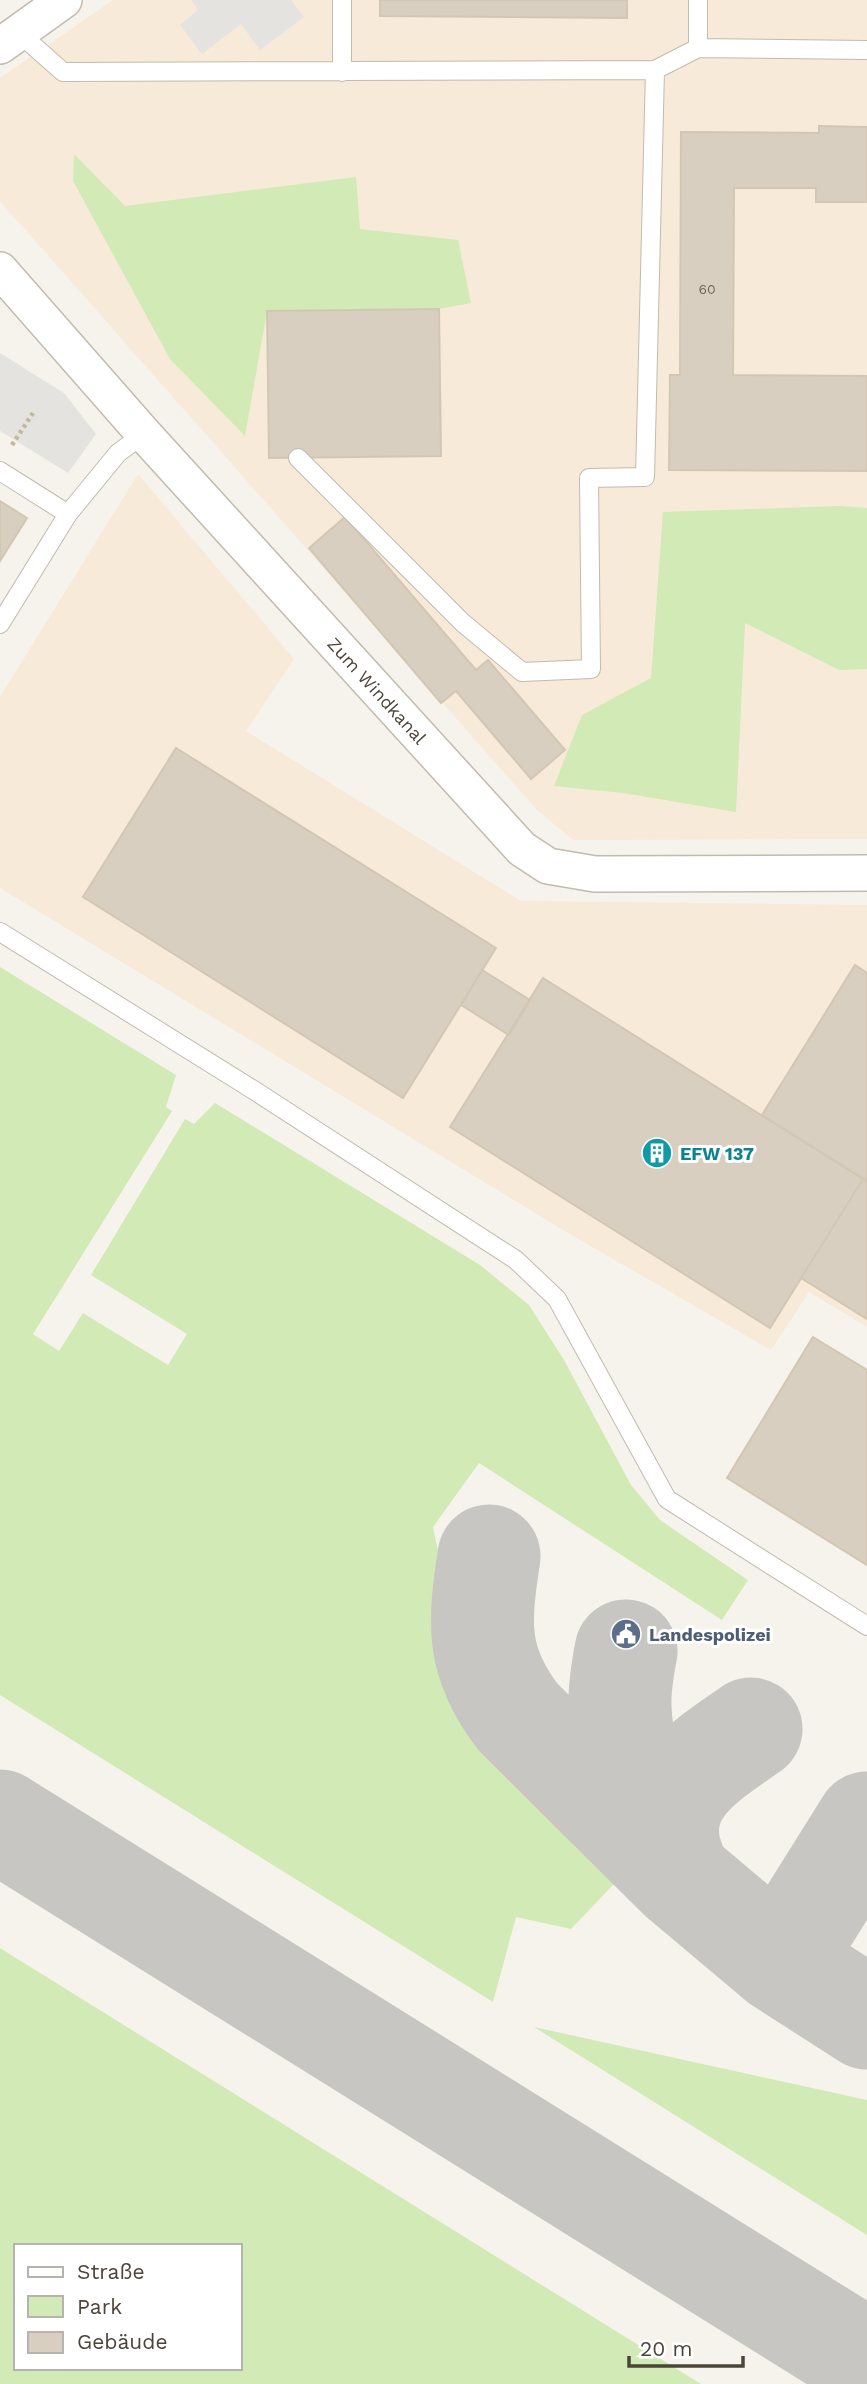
<svg xmlns="http://www.w3.org/2000/svg" width="867" height="2384" font-family="'Work Sans',sans-serif">
<rect width="100%" height="100%" fill="#f6f3ec"/>
<path fill="#f7ead8" d="M113,0H867V839L573,840L537,810L0,201V78Z
M138,474L294,659L246,731L521,901L867,905V1327L809,1292L771,1350L568,1233L0,888V697Z"/>
<path fill="#d2eab5" fill-rule="evenodd" d="M74,154L125,206L356,177L360,229L458,240L471,303L439,309L267,311L245,436L170,359L73,181Z
M840,506L867,508V669L839,670L745,623L736,812L623,793L554,786L582,715L651,678L663,512Z
M0,967L176,1075L166,1107L172,1111L33,1334L59,1351L83,1313L168,1365L187,1334L91,1275L185,1119L194,1124L215,1103L480,1265L529,1305L564,1360L631,1485L660,1520L748,1580L722,1620L479,1463L433,1527L469,1699L633,1864L571,1929L516,1917L493,2002L0,1695Z
M0,1948L701,2384H0ZM16,2246H240V2368H16Z
M534,2027L867,2100V2235Z"/>
<path fill="#e5e3e0" d="M191,0H291L304,17L260,50L241,24L202,54L180,25L198,10Z
M0,353L64,393L96,434L68,473L0,431Z"/>
<g fill="none" stroke-linecap="round" stroke-linejoin="round">
<path stroke="#c8c6c3" stroke-width="103" d="M489,1556C479,1622 475,1661 518,1717L679,1877L780,1962L867,2018
M626,1651C623,1667 620,1683 620,1700C619,1750 643,1810 667,1854
M0,1821L867,2361
M679,1877C676,1867 671,1856 669,1846C658,1787 710,1758 751,1729
M780,1962L867,1823"/>
</g>
<path fill="#d8cfc1" stroke="#d3c7b4" stroke-width="2" d="M380,0H627V18L380,16Z
M819,126L867,127V202H816V188H734L733,375L867,376V471L669,470L670,375H680L681,132L819,133Z
M439,309L441,456L269,458L267,311Z
M0,501L27,518L0,561Z
M345,517L476,670L488,660L565,750L531,779L456,691L441,703L309,548Z
M176,748L496,948L403,1098L83,897Z
M855,965L867,973V1181L762,1115Z
M482,970L530,1000L509,1035L461,1005Z
M543,978L863,1179L770,1328L450,1127Z
M863,1179L867,1181V1319L801,1278Z
M813,1337L867,1370V1565L727,1478Z"/>
<g fill="none" stroke-linecap="round" stroke-linejoin="round">
<g stroke="#c2bbae" stroke-width="20">
<path id="service" d="M342,0V72
M698,0V48
M19,33L63,72L655,70L698,48L867,50
M298,458L463,623L522,672L591,669L589,478L645,477L655,70
M0,471L68,514L0,624
M68,514L118,453L144,434
M0,932L252,1089L516,1260L557,1299L667,1499L867,1626"/>
</g>
<g stroke="#c2bbae" stroke-width="38">
<g id="minor">
<path d="M0,46L64,0"/>
<path id="s1" d="M0,270L144,434L522,849L548,866L595,874L867,873"/>
</g>
</g>
<path stroke="#c4b79f" stroke-width="4.5" stroke-dasharray="3.5 3.5" stroke-linecap="butt" d="M12,445L33,413"/>
<use href="#service" stroke="#fff" stroke-width="18"/>
<use href="#minor" stroke="#fff" stroke-width="35"/>
</g>
<defs>
<g id="building-disc" transform="scale(1.575)"><circle r="9.5" fill="#0f9aa8" stroke="#fff"/><path d="M-4-6H4V6H1V3H-1V6H-4ZM-2.5-4.3h1.7v1.8h-1.7ZM.8-4.3h1.7v1.8H.8ZM-2.5-1h1.7V.8h-1.7ZM.8-1h1.7V.8H.8Z" fill="#fff"/></g>
<g id="civic-disc" transform="scale(1.575)"><circle r="9.5" fill="#5c6f8a" stroke="#fff"/><path d="M-.6-6.5H3V-4.5H.6V-3L4-1V1h2V6H-6V1h2V-1L-.6-3ZM-1.2 2.5V6h2.4V2.5Z" fill="#fff"/></g>
</defs>
<g fill-rule="evenodd">
<use href="#building-disc" x="657" y="1153"/>
<use href="#civic-disc" x="626" y="1634"/>
</g>
<g text-anchor="middle" dominant-baseline="central" stroke-width="6" stroke-linejoin="round" paint-order="stroke">
<g font-size="14" fill="#6e675b">
<text x="707" y="289">60</text>
</g>
<g font-size="18" fill="#4b4439" stroke="#fff">
<text stroke="none"><textPath href="#s1" startOffset="565">Zum Windkanal</textPath></text>
</g>
<g font-size="18" font-weight="bold" fill="#0d838f" stroke="#fff" text-anchor="start">
<text x="680" y="1153">EFW 137</text>
</g>
<g font-size="18" font-weight="bold" fill="#4e5e75" stroke="#fff" text-anchor="start">
<text x="649" y="1634">Landespolizei</text>
</g>
</g>
<rect x="14" y="2244" width="228" height="126" fill="#ffffff" stroke="#b7b4b0" stroke-width="2"/>
<rect x="28" y="2267" width="35" height="10" fill="#ffffff" stroke="#b7b4b0" stroke-width="2"/>
<text x="77" y="2279" font-size="21" fill="#4b4439">Straße</text>
<rect x="28" y="2296" width="35" height="21" fill="#d2eab5" stroke="#b7b4b0" stroke-width="2"/>
<text x="77" y="2314" font-size="21" fill="#4b4439">Park</text>
<rect x="28" y="2332" width="35" height="21" fill="#d8cfc1" stroke="#b7b4b0" stroke-width="2"/>
<text x="77" y="2349" font-size="21" fill="#4b4439">Gebäude</text>
<path d="M629 2356v10h114v-10" fill="none" stroke="#4b4439" stroke-width="3.5"/>
<text x="640" y="2356" font-size="21" fill="#4b4439" stroke="#ffffff" stroke-width="5" paint-order="stroke">20 m</text>
</svg>
